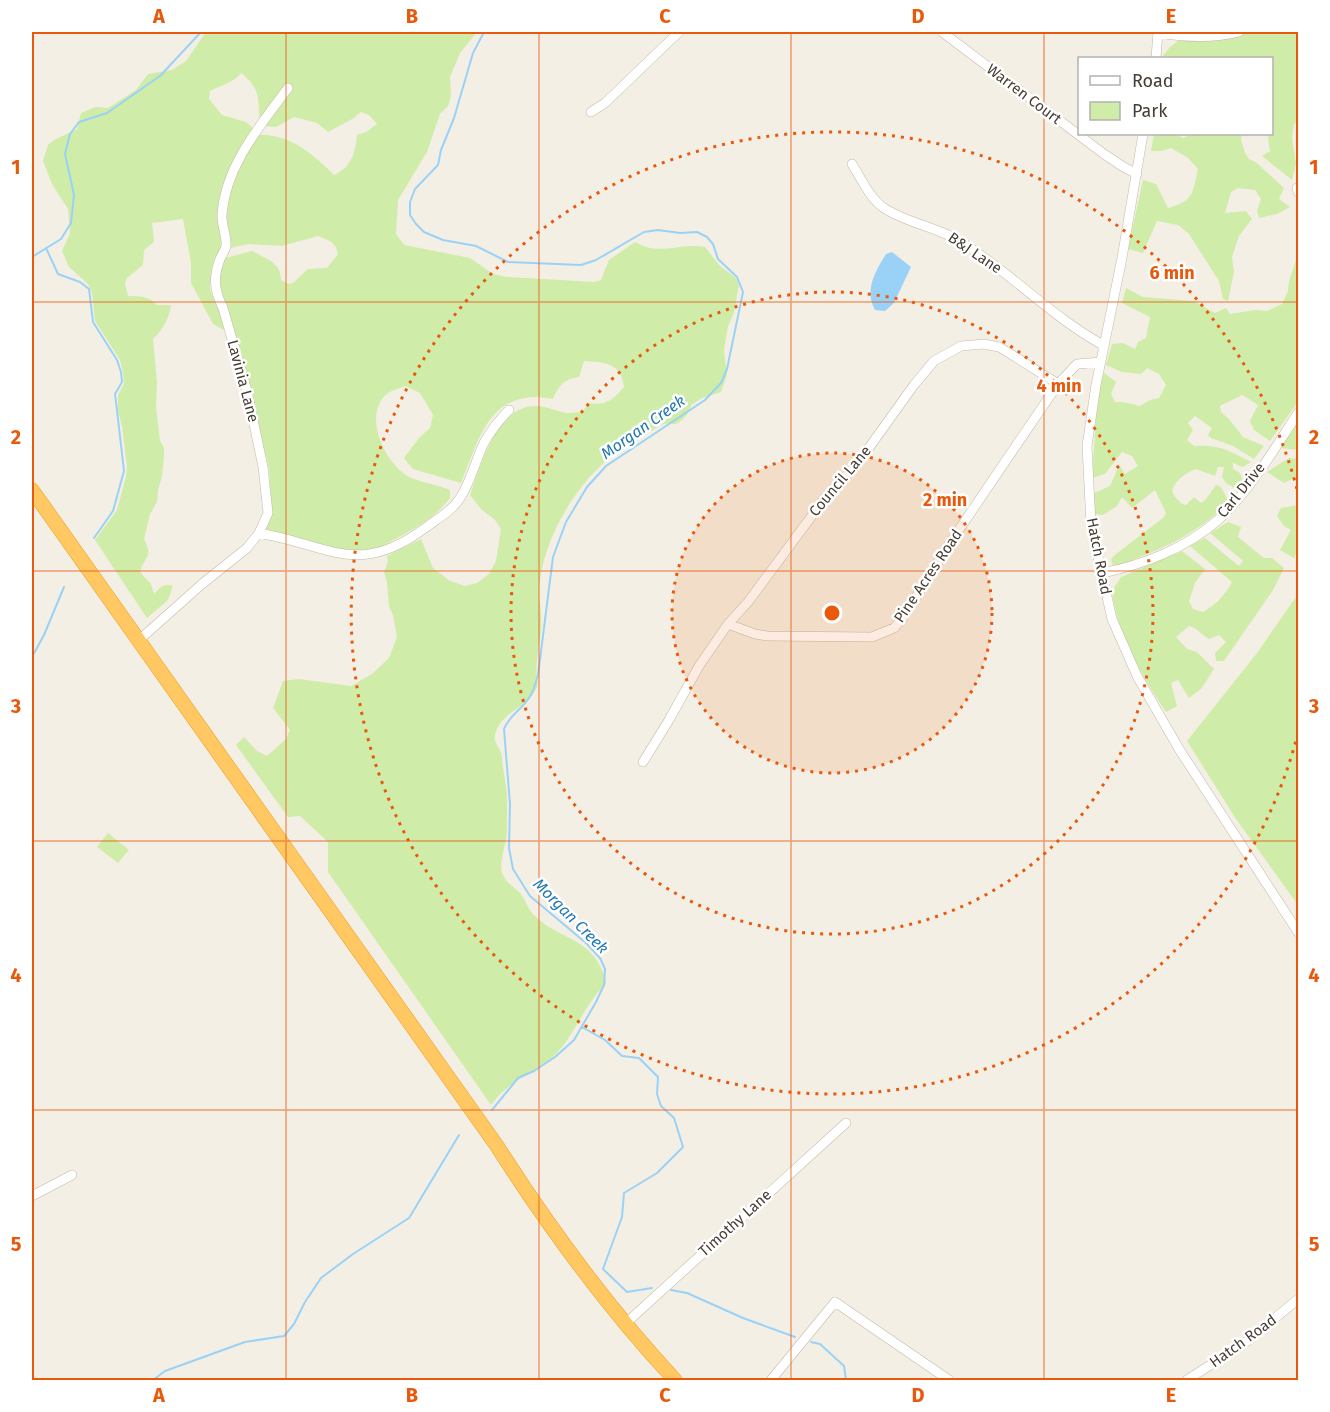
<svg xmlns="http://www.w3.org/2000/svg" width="1330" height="1412" font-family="'Fira Sans',sans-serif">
<rect width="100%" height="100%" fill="#f4efe4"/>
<path fill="#cfeca8" d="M206,32H477L460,53L450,77L451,96L448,106L440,114L427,152L398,200L396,234L404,245L470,258L493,274L507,277L594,282L601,280L609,260L635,242C660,257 679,242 705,247L720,266L736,278L739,284L734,313L728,326L724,350L727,375L721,392L702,398L691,405C690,412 684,419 678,423C673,425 669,423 664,424C661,425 617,452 613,455C577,483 546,534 540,580C537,596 543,613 541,630C539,649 534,665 538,685C529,709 501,710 495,735C493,743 501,749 502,756C502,767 505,777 506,787C508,801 507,815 507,828C508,843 496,865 504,877C508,884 515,888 520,893C526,900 528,910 535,916C559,940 588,936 603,972C604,977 608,981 605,985C603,989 598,991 596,995C579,1016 570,1044 548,1061C526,1077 509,1081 491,1105L328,872V842L300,816L288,817L236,745L244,737L257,751L267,756L286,739L290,730L273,708L283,681L299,679L351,686L372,674L389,658L397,637L393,615L389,606L387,582L384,572L388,562L387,556L421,539L433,568L450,581L465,586L477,583L489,574L496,561L501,529L495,520L481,509L470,495C481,465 496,406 536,406C547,406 557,412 568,413C572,413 577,412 582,412L589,403C605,406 613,400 624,387C621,363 605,362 584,361L579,377C564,379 559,385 553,399C490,387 480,437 461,483L413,469L404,458L419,438L430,428L433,415L420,393L405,386C400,388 393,390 388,393C361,414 385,464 409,477C419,482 438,485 450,490V498C437,515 422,524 403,535C392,540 381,548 369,551C344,557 291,535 264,530L272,513L269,468L234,334L217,285L221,265L225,258L252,251C266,259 281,262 281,280L289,284L293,283L308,269L327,268L338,254L336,247L330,241L318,236L282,246L249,244L230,248L227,246L223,215L231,191V180L243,156L247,153L256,135C289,133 313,154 334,175C352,167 355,153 357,135L366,132L377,124L369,115L361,112L354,118L328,132L317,123L294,117L276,127L264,126L293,89L288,85L260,122C257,97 262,90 241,73C233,83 222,85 210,91L209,99L222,115L246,122L253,128C239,157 221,180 218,213C217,224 224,235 222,246C220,259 210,271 210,286C210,294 215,300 218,307C221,314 223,322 224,330L213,324L191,283V263L183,219L152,223L154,242L144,250L143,265L127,278L125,283L128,296C140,296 149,296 157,305H171C169,319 163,329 153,339L157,382L156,406L160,441L164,448V456L162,476L158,490L157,502L150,514L144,539C154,558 144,556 140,572L151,584L154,594C160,588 163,583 173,586L168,600L147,618L95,540L117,510L126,476L127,467L122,426L118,411V395L124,384L123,373L120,360L95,321L92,293L88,284L69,267L62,251L70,233L68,209L52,184L43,161L48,145L54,140L77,129L81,113L95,107L108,108L136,90L148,74L172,70L186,61Z
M1246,32H1298V122L1294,124L1292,138L1296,163L1292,180L1262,156L1270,151L1268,138L1269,134H1272V58H1161L1170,47L1178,41L1225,38Z
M1154,134H1176L1183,138L1193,134H1242L1241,140L1245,153L1249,159L1257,163L1284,188L1279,199L1290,207L1277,214L1259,218L1257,211L1261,199L1255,190L1238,188L1231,192L1225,213L1246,211L1252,219L1239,236L1232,257L1234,272L1228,301L1223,299L1219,281L1189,234L1178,225L1157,221L1143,253L1128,249L1143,180L1156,184L1168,208C1194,201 1192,194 1198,169L1188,158L1171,148L1162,151H1151Z
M1298,234V402L1270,441L1254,430L1250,421L1258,405L1242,395L1220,406L1221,412L1229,419L1243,437L1264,446L1254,459L1233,446L1211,438L1208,435L1212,428L1195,416L1188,423L1193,430L1187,440L1194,446C1219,444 1230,451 1251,462L1243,467L1233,463V469L1240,473L1243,480L1236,489L1226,483L1222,477L1224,467H1218L1215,476L1196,469C1184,474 1178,478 1172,490L1175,497L1182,504L1186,505L1194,497L1201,503L1206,499L1216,485L1221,487L1229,502C1204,528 1173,544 1140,557C1131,560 1122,566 1113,566L1111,559L1116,554L1163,518L1166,513L1155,490L1132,508L1122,497L1117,506L1103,515L1093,514L1092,494L1110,486L1117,470L1120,466L1125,474L1138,466L1132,456L1122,452L1105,474L1092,478L1098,387L1104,373L1116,382L1111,394L1115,402H1123L1140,406L1150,400L1159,398L1166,385L1159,374L1147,368L1141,374L1122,372L1106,365L1112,344L1123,343L1135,349L1138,342L1146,338L1150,317L1122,303L1126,288L1143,297L1194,301L1215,313L1226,308L1230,314L1255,310L1267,311L1282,304L1288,291L1289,281L1297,257Z
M1298,420V450L1280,448Z
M1289,458L1298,459V476L1284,483L1267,472Z
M1298,505V550L1294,558L1280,550L1291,530L1284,526L1277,516L1281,508Z
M1228,522L1241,527L1238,537L1264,558H1272L1284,568L1273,590L1224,661H1216L1215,653L1226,642L1219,635L1209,639C1202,635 1196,627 1189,626L1176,637L1187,649L1197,652L1214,669L1201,689L1189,698L1178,680L1171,683L1177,706L1166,712C1142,676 1117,635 1112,591L1121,577L1182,551L1205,569L1195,583L1189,601L1193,609L1203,612C1217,604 1225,595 1232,582L1190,546L1205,538L1239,566L1243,561L1210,533Z
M1298,594V905L1236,819L1187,741L1257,653Z
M108,833L129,850L118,863L97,847Z"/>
<path fill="#9ad2f7" d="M892,252L911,267L894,303L885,311L875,310C864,290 875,272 886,254Z"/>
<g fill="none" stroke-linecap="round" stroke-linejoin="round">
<path stroke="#9ad2f7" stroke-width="2" d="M484,32L473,53L454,118L441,150L438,165L415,189L410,202V215L416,224L424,232L443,240L476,246L508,262L581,265L596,260L644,232L658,230L680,233L697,232L707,237L713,244L718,259L737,277L743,292L727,369L721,383L705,400L606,466L587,487L566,522L553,557L538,675C535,684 534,691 529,698C521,710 509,716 504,729L510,804L509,848L513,869L530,896L586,943L600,958L605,969L604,985L596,1002L574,1040L555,1057L534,1071L518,1078L492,1110
M46,248L58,274L80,282L89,289L93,322L117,360L121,372L122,382L115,394L116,402L124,471L113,511L94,538
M32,257L61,239L71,223L74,195L65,154L70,134L79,122L107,113L160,76L201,32
M32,657L44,635L64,587
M582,1027L605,1040L622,1056L639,1058L658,1077L657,1094L661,1106L674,1118L683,1147L657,1173L624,1193L622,1217L603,1269L627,1292L652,1288
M671,1290L687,1293L743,1318L795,1337
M811,1342L820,1344L844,1366L846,1380
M153,1380L165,1371L245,1342L284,1336L294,1324L305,1302L321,1278L353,1254L409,1218L459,1135"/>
<g stroke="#c3b9a9" stroke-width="10">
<path id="minor" d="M942,32L1104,154L1122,166L1137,174
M1158,33C1184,37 1213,39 1239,32
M1156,58L1158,32
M591,112L605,103L679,32
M1143,134L1122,258L1096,385L1087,446L1091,524L1096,548L1112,619L1137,676L1179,749L1298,932
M852,164C861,178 870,199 884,208C908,224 939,227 963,243C1012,274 1052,317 1103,345
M1297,188L1298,192
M259,533C329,545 358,578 425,528C437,519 452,511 460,498C471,482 475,461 484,443C491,430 499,420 509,410
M1102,573C1143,565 1186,548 1218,520C1249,492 1275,448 1298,413
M728,624L755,634L767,636L872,637L894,628L902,619L952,540L1058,384L1077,364L1101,362
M138,641L202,584L247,548L259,533L268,513L263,467L247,391L223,308C214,290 213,277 220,259C222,255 225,250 226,246C227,236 221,224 222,214C226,165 260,126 288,88
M643,762L669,720L699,666L728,624L748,602L825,498L858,463L914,385L934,361L961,346L984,344L999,347L1009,353L1058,384
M32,1196L72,1175
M625,1324L846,1123
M771,1380L835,1302L949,1380
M1187,1380L1249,1340L1298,1299"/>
</g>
<g stroke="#eb9f26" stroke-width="15">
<path id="highway" d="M32,490L497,1146C550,1229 608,1308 675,1380"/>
</g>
<use href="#minor" stroke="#fff" stroke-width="9"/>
<use href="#highway" stroke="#ffc863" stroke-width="14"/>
</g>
<path fill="none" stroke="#e8590c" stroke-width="1.5" stroke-opacity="0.55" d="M286,32V1380M539,32V1380M791,32V1380M1044,32V1380M32,302H1298M32,571H1298M32,841H1298M32,1110H1298"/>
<circle cx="832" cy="613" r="160" fill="#e8590c" fill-opacity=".12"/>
<g fill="none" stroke="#e8590c" stroke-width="3" stroke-dasharray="3 6">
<circle cx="832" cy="613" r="160"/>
<circle cx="832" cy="613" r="321"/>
<path d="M1298 733A481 481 0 1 1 1298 493"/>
</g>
<g text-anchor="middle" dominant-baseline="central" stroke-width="5" stroke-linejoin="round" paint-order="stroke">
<g font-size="15" fill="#463e33" stroke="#fff">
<text transform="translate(1024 94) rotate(37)">Warren Court</text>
<text transform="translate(975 253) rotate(34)">B&amp;J Lane</text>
<text transform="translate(243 381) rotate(75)">Lavinia Lane</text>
<text transform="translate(840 481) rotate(-50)">Council Lane</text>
<text transform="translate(1241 490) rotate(-51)">Carl Drive</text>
<text transform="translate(1099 556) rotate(79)">Hatch Road</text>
<text transform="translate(928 576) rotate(-56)">Pine Acres Road</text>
<text transform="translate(735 1223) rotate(-42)">Timothy Lane</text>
<text transform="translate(1243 1341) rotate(-36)">Hatch Road</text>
</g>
<g font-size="16" font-style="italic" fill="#2279b3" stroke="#fff">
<text transform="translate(643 427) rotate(-35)">Morgan Creek</text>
<text transform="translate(571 916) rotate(45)">Morgan Creek</text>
</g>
</g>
<circle cx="832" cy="613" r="9" fill="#e8590c" stroke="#fff" stroke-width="3"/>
<g font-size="18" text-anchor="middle" font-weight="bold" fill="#e8590c" stroke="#fff" stroke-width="5" stroke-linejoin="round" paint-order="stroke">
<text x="1172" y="279">6 min</text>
<text x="1059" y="392">4 min</text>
<text x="945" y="506">2 min</text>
</g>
<rect width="1330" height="1412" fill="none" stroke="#ffffff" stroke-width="66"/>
<rect x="1078" y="57" width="195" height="78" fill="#ffffff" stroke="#b5b2ad" stroke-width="1.5"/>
<rect x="1090" y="76" width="30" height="9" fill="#ffffff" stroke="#b5b2ad" stroke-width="1.5"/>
<text x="1132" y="87" font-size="18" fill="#463e33">Road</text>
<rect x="1090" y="102" width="30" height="18" fill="#cfeca8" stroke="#b5b2ad" stroke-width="1.5"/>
<text x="1132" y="117" font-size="18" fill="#463e33">Park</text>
<rect x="33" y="33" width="1264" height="1346" fill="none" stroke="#e8590c" stroke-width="2"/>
<g font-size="20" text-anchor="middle" font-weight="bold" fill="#e8590c">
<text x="159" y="23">A</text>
<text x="412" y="23">B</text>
<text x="665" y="23">C</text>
<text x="918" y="23">D</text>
<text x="1171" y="23">E</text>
<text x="16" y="174">1</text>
<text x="1314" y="174">1</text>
<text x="16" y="444">2</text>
<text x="1314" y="444">2</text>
<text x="16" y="713">3</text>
<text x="1314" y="713">3</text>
<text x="16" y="982">4</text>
<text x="1314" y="982">4</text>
<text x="16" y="1251">5</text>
<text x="1314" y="1251">5</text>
<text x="159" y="1402">A</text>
<text x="412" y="1402">B</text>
<text x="665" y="1402">C</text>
<text x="918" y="1402">D</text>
<text x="1171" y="1402">E</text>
</g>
</svg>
